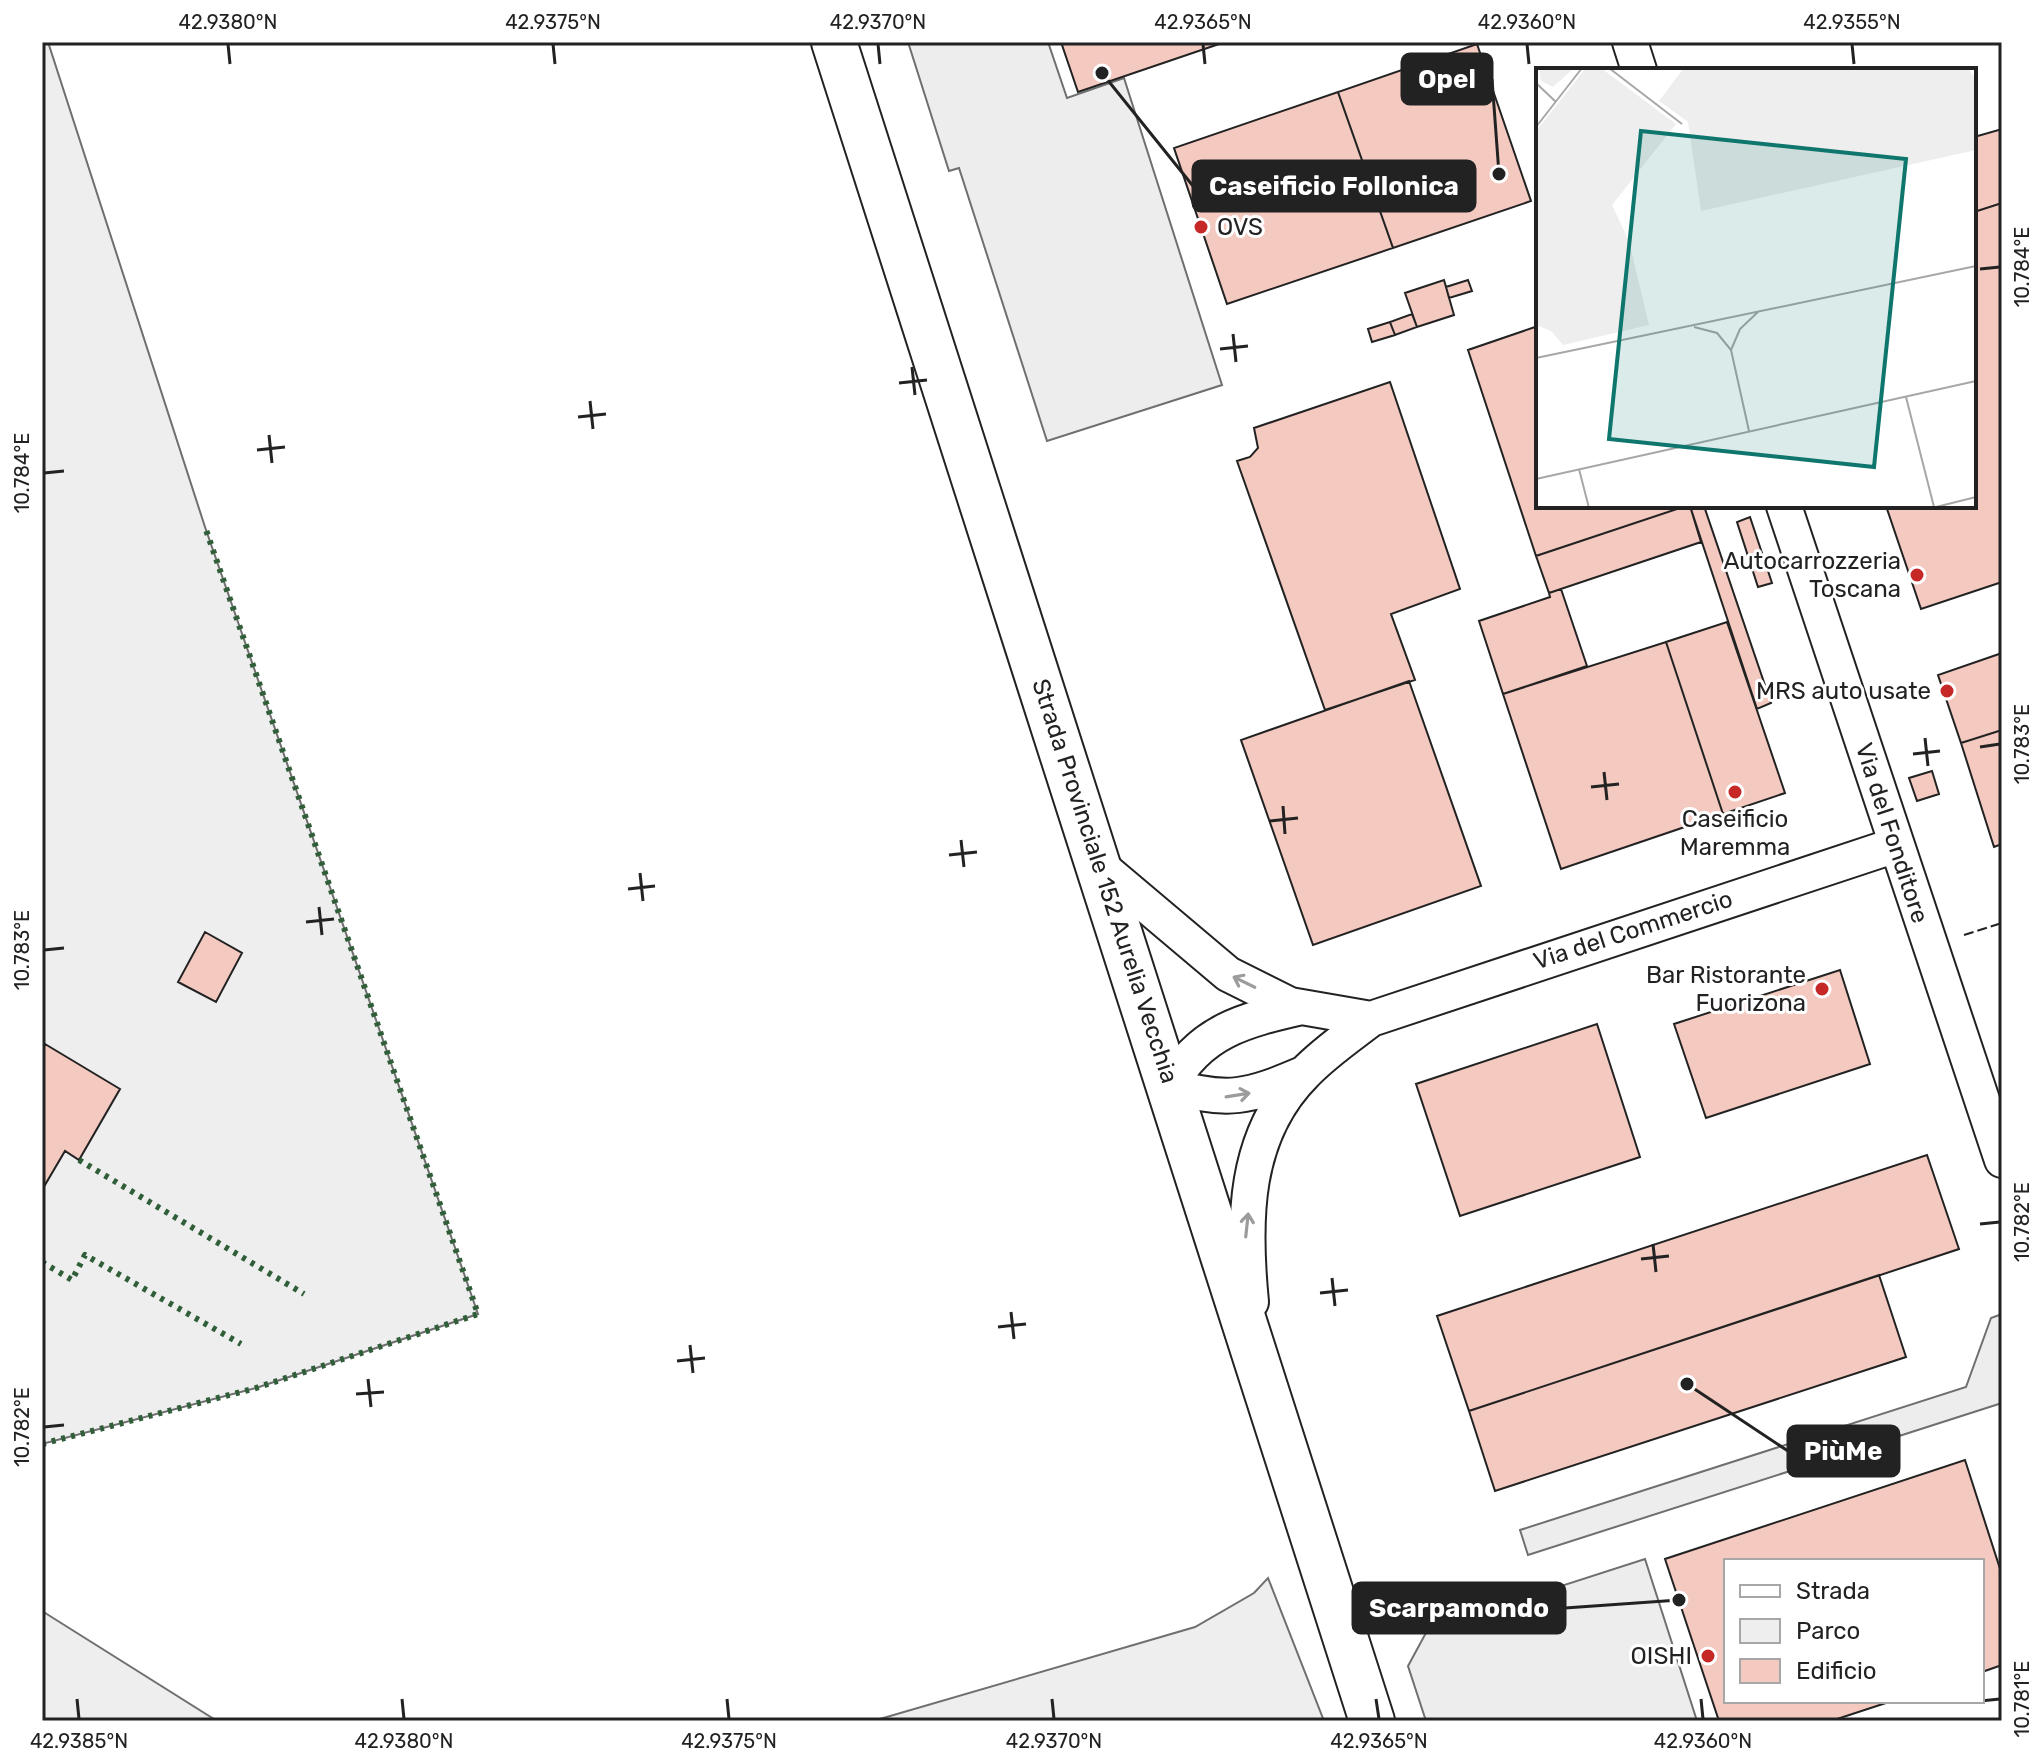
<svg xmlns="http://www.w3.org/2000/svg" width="2044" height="1763" font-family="Rubik,sans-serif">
<rect width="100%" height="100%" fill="#fff"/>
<path fill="#eee" stroke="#6f6f6f" stroke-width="2" d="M42,42H48L205,527L478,1314L256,1388L42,1444Z
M1268,1578L1324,1721H873L1195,1627L1254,1593Z
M42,1611L217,1721H42Z"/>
<path fill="#ededed" stroke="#6f6f6f" stroke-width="2" d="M908,42H1048L1067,98L1124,78L1222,385L1047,441L959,168L949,171Z
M2002,1314V1403L1528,1555L1520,1530L1966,1387L1991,1318Z
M1645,1559L1697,1721H1426L1408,1666L1428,1629Z"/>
<path fill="#f3c9c0" stroke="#222" stroke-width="2" d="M1061,42H1225L1078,92Z
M1477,44L1531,201L1393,248L1338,92Z
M1338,92L1393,248L1227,304L1174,148Z
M2002,129V203L1974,212V137Z
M2002,203V582L1921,609L1886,506H1974V212Z
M1444,280L1454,315L1417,327L1405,293Z
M1468,280L1472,291L1449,298L1446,287Z
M1412,314L1417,327L1395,335L1390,322Z
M1390,322L1395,335L1372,342L1368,329Z
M1538,326V506H1686L1536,556L1468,350Z
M1390,382L1460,589L1391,614L1415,680L1325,710L1237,461L1250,457L1258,448L1254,428Z
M1686,506H1690L1701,542L1549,593L1536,556Z
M1690,506H1704L1771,703L1757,709Z
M1750,517L1772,583L1758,587L1737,522Z
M1561,589L1587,666L1503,694L1479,621L1550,597L1549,593Z
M1727,622L1785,793L1723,814L1666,642Z
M1666,642L1723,814L1561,869L1503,694Z
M2002,653V730L1961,743L1938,675Z
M1409,681L1481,886L1313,945L1241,740Z
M2002,730V844L1994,847L1961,743Z
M1932,771L1939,794L1917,801L1909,778Z
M205,932L242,953L216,1002L178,982Z
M1840,970L1870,1064L1706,1118L1674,1024Z
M1597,1024L1640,1157L1460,1216L1416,1084Z
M45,1044L120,1089L79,1160L65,1151L42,1190V1049Z
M1927,1155L1959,1249L1469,1411L1437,1316Z
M1879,1275L1906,1357L1495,1491L1469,1411Z
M1965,1460L2002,1575V1665L1982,1672V1561H1726V1701H1892L1831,1721H1719L1665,1559Z"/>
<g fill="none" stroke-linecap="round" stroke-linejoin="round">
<g stroke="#222" stroke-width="38">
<path id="minor" d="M1630,42L1639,70
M1784,506L2002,1160
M1100,866L1228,974L1290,1005L1371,1019
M1302,1007C1245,1020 1199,1031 1170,1086C1228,1103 1249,1097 1303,1074
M1251,1302C1243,1221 1243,1135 1305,1073C1324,1053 1349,1036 1371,1019L1896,845"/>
</g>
<g stroke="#222" stroke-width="48">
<path id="secondary" d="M834,42L1372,1721"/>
</g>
<use href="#minor" stroke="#fff" stroke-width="34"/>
<use href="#secondary" stroke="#fff" stroke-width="44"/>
<path stroke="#2f5e38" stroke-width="6" stroke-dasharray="4 6" stroke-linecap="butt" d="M79,1160L304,1294
M42,1262L72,1280L85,1255L241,1344
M42,1444L256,1388L478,1314L205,527"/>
<path stroke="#222" stroke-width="2" stroke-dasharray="10 4" stroke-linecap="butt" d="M1964,935L2002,923"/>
</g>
<defs><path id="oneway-shaft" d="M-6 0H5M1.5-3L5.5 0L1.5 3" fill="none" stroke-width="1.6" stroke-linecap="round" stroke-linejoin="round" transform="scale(2)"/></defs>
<g stroke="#9c9c9c">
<use href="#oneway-shaft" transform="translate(1244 982) rotate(-154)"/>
<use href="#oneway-shaft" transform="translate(1238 1095) rotate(-9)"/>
<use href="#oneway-shaft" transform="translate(1247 1225) rotate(-84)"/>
</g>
<path fill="none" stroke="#222" stroke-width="3" d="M228,44L230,64M553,44L555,64M878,44L880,64M1203,44L1205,64M1527,44L1529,64M1852,44L1854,64M1980,269L2000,267M1233,334L1236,362M1220,349L1248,346M912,367L915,395M899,383L927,380M590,401L593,429M578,417L606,414M269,435L272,463M257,450L285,447M44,473L64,471M1925,738L1928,766M1980,747L2000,744M1913,754L1940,751M1604,772L1607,800M1591,787L1619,784M1283,806L1285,834M1270,821L1298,818M961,840L964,867M949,855L977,852M640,873L643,901M628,889L655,886M319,907L322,935M306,922L334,919M44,950L64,948M1980,1224L2000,1222M1653,1244L1656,1272M1641,1259L1669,1256M1332,1278L1335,1306M1320,1293L1348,1290M1011,1312L1014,1339M998,1327L1026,1324M690,1345L693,1373M677,1361L705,1358M368,1379L371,1407M356,1394L384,1392M44,1427L64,1425M77,1699L79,1719M402,1699L404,1719M727,1699L729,1719M1052,1699L1054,1719M1376,1699L1379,1719M1701,1699L1703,1719M1980,1701L2000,1699"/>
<g fill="#c62828" stroke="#fff" stroke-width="3">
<circle cx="1201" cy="227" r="8"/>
<circle cx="1917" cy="575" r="8"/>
<circle cx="1947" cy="691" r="8"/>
<circle cx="1735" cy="792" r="8"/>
<circle cx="1822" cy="989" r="8"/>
<circle cx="1708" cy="1656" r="8"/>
</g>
<g text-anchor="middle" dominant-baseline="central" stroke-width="6" stroke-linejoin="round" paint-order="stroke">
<g font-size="24" fill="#222" stroke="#fff" text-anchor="end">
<text x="1217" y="227" text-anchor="start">OVS</text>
<text x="1901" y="561">Autocarrozzeria<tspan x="1901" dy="28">Toscana</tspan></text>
<text x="1931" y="691">MRS auto usate</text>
<text x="1735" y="819" text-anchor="middle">Caseificio<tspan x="1735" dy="28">Maremma</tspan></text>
<text x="1806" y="975">Bar Ristorante<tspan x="1806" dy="28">Fuorizona</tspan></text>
<text x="1692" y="1656">OISHI</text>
</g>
<g font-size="24" fill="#222" stroke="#fff">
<text transform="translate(1892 833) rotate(72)">Via del Fonditore</text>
<text transform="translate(1105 881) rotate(72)">Strada Provinciale 152 Aurelia Vecchia</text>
<text transform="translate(1633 930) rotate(-18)">Via del Commercio</text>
</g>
</g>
<g transform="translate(1536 68)">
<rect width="440" height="440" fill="#fff"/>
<path d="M3,0H38L17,19L5,13ZM50,0H65L140,56L76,137L93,173L113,257L27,277L15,263L0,257V63ZM148,0H432L440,12V82L165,143L152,54L123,33Z" fill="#eee"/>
<path fill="none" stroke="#a7a7a7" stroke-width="2" d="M73,0L146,56M0,15L20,34M0,59L46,0M158,259L181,265L195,282L213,363M195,282L204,261L223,243M0,290L440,198M370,329L398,439M43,401L53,440M0,411L440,313M396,440L440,429"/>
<path fill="#0f766e" fill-opacity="0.15" stroke="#0f766e" stroke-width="4" d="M105,63L370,91L338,399L73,371Z"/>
<rect width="440" height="440" fill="none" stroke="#222" stroke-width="4"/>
</g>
<path fill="none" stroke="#222" stroke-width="3" d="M1499 174L1492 79M1102 73L1193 186M1687 1384L1788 1451M1679 1600L1565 1608"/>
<g fill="#222" stroke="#fff" stroke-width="3">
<circle cx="1499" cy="174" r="8"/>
<circle cx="1102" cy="73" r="8"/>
<circle cx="1687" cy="1384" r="8"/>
<circle cx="1679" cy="1600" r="8"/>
</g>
<g fill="#222" stroke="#222" stroke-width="3">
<rect x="1402" y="54" width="90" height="50" rx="8"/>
<rect x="1193" y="161" width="282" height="50" rx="8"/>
<rect x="1788" y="1426" width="111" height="50" rx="8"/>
<rect x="1353" y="1583" width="212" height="50" rx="8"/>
</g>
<g font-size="26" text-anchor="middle" font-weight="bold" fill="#fff">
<text x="1447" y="88">Opel</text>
<text x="1334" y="195">Caseificio Follonica</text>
<text x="1843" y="1460">PiùMe</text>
<text x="1459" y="1617">Scarpamondo</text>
</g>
<rect width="2044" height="1763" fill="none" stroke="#ffffff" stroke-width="88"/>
<rect x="1724" y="1559" width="260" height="144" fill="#ffffff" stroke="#a7a7a7" stroke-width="2"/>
<rect x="1740" y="1585" width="40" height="12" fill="#ffffff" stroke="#a7a7a7" stroke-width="2"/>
<text x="1796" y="1599" font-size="24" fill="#222222">Strada</text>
<rect x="1740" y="1619" width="40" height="24" fill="#eeeeee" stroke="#a7a7a7" stroke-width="2"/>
<text x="1796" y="1639" font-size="24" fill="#222222">Parco</text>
<rect x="1740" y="1659" width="40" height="24" fill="#f3c9c0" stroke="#a7a7a7" stroke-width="2"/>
<text x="1796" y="1679" font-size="24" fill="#222222">Edificio</text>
<rect x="44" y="44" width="1956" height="1675" fill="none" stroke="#222" stroke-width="3"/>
<g font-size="20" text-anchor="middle" fill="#222">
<text x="228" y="29">42.9380°N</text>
<text x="553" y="29">42.9375°N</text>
<text x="878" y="29">42.9370°N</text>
<text x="1203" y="29">42.9365°N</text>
<text x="1527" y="29">42.9360°N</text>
<text x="1852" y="29">42.9355°N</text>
<text transform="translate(2022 267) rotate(-90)" y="7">10.784°E</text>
<text transform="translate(22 473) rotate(-90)" y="7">10.784°E</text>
<text transform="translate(2022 744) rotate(-90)" y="7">10.783°E</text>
<text transform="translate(22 950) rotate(-90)" y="7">10.783°E</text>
<text transform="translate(2022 1222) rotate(-90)" y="7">10.782°E</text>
<text transform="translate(22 1427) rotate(-90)" y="7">10.782°E</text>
<text transform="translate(2022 1699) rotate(-90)" y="7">10.781°E</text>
<text x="79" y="1748">42.9385°N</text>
<text x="404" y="1748">42.9380°N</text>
<text x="729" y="1748">42.9375°N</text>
<text x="1054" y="1748">42.9370°N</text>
<text x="1379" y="1748">42.9365°N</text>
<text x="1703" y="1748">42.9360°N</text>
</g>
</svg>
